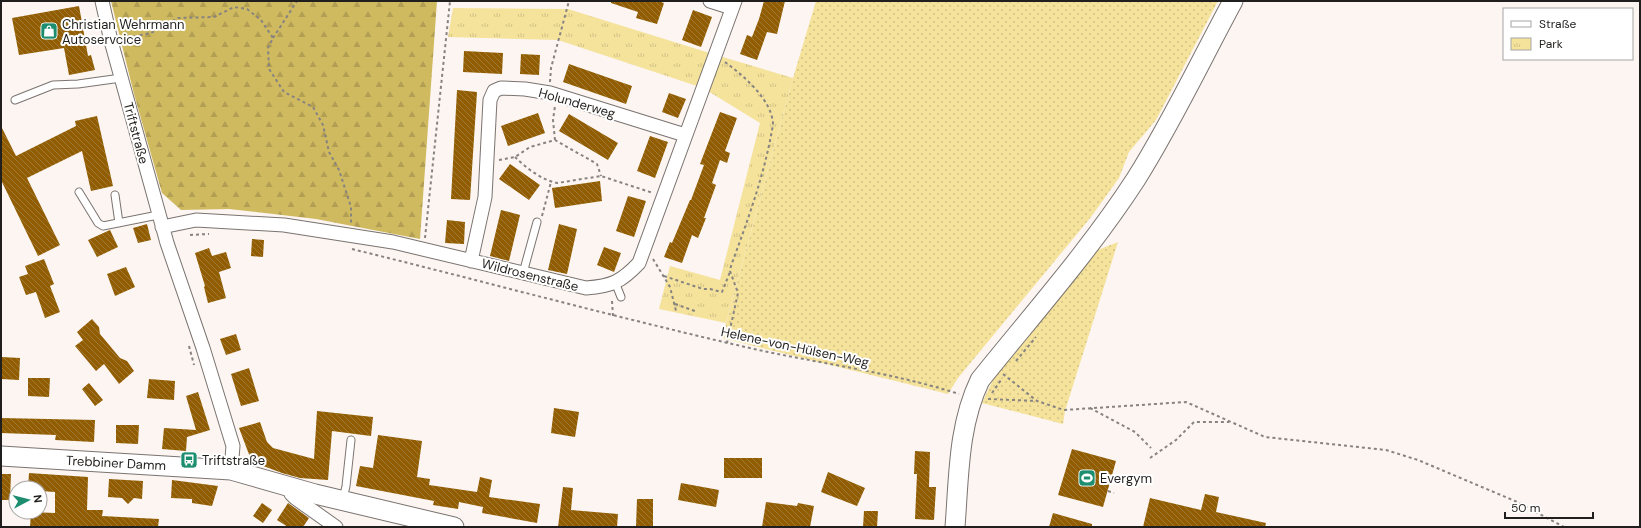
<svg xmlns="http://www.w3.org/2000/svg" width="1641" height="528" font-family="'DM Sans',sans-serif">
<defs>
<pattern id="grass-dots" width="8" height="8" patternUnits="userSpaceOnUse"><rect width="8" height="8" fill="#f5e39c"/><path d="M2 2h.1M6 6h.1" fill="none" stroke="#d2c286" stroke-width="1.8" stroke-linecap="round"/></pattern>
<pattern id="forest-firs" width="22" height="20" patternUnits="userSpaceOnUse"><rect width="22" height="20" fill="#d0ba60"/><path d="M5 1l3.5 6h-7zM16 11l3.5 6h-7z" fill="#b29f53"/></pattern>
<pattern id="park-tufts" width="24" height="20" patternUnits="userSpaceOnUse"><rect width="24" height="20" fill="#f5e39c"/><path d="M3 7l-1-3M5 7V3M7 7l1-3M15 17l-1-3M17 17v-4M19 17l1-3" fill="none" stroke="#d2c286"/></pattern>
<pattern id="building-back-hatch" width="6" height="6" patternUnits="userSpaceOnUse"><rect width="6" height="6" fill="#915d00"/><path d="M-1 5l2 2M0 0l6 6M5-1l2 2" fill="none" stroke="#9e7a38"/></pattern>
</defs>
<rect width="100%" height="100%" fill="#fcf5f1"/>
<path fill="url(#grass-dots)" d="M816,1H1218L1156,120L1129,152L1119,178L1091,217L958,378L948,394L722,338L793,78Z
M1118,242L1065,411L1063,424L982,403L997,371L1090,253Z"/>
<path fill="url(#forest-firs)" d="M111,1H437L420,239L316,219L229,209L181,210L162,193L134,94Z"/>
<path fill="url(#park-tufts)" d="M453,8L568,9L716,55L793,78L726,323L659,309L670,266L720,280L760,123L703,88L558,40L448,37Z"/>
<path fill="url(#building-back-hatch)" d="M611,1H658L664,3L657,24L636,18L638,12L611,3Z
M764,1H785L777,34L767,32L757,60L740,54L747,35L752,37L759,19Z
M79,6L88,56L91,55L95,70L69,75L64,48L19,55L12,18Z
M693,10L712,17L701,47L682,40Z
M464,51L503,53L502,74L463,72Z
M521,54L540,55L539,75L520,74Z
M569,64L632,86L626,104L563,82Z
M457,90L477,92L470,200L451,199Z
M669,93L686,99L678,118L662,112Z
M720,112L737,118L725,151L730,153L727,163L720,160L712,183L716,185L704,218H706L698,238L692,235L682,263L664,257L670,242L672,243L690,200H691L704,165L700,164Z
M538,113L545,133L508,146L501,126Z
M569,114L618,143L608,160L559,131Z
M97,116L113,186L91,191L82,151L27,178L60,245L38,256L1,180V126L16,156L76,126L75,121Z
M650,136L668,142L655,178L637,171Z
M510,164L540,185L529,200L499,179Z
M600,181L602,201L555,208L552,188Z
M628,196L646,201L634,237L616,231Z
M501,210L520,215L509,261L490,256Z
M447,220L465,222L464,244L445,243Z
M147,224L151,240L138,243L133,228Z
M559,224L577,229L567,274L548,270Z
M110,230L118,247L97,257L88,240Z
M252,239L264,240L263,257L251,256Z
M604,247L621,253L614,272L597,265Z
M209,248L212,256L226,252L231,268L219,272L226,298L208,303L204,287L205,286L195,253Z
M44,259L54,284L50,286L60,312L45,318L36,292L26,295L19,277L28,274L25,266Z
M126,267L135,287L115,296L107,274Z
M92,319L99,327L100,334L120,358L127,361L134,371L119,384L104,364L96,371L75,346L83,340L77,332Z
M236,334L241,350L226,355L220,339Z
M2,357L20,358L19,380L1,379Z
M249,368L259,401L241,406L231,374Z
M28,378H50L49,397L28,396Z
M149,379L175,381L174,400L147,398Z
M89,383L103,400L95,406L82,389Z
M198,392L210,430L187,437L186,451L162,449L164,428L196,430L186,396Z
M554,408L579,412L575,437L551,433Z
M317,411L373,417L371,436L332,431L328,480L300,478L282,473L258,464L250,457L239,428L260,422L267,442L273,448L314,459Z
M1,418L95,420L94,442L55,440L56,435L1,433Z
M116,425H139L138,444L116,443Z
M378,435L422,441L417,477L430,479L429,485L477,492L480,477L492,480L489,497L540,504L537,523L482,513L483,507L459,502L458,509L433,505L434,501L356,486L360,466L373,468Z
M1072,449L1116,461L1103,507L1058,495Z
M915,451L930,452L929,487H936L934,520L915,519L917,474H914Z
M724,458H762V478H724Z
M828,472L865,488L857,506L821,492Z
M29,473L88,477L87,510H103L102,516L159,519L158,527H30L31,512L55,513V492L40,491V488H28Z
M1,474H11L10,500H1Z
M109,479L143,481L142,499L134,498L128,504L122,498L108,497Z
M172,480L218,486L212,506L192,503V499L171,498Z
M681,483L719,490L716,507L678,500Z
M563,487L573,488L571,510L618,514L617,527H558Z
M1205,494L1219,497L1216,512L1266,523L1265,527H1143L1150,498L1201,510Z
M637,499H653V527H636Z
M766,502L797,506L798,503L814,506L810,527H762Z
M262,503L272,510L263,523L253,516Z
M288,503L309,518L303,527H288L277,520Z
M864,511H878L877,527H863Z
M1053,513L1092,524V527H1049Z"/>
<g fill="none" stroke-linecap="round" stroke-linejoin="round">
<g stroke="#7a7471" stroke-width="9">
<path id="service" d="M15,100L53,85L78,84L121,78
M79,192L98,223L103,226L158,215
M115,195L119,223
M523,273L537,222
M615,282L621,297
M343,499L346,486L351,440"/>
</g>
<g stroke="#7a7471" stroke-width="15">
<path id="minor" d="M102,1L111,41L167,243L203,348L233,446L231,470
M710,1L732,8
M162,227L196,220L284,225L393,242L586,288C612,286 621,282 639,263L735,1
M471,261L485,197L490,100L494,91L501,88L525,89L550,93L685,135
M290,488L291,494L295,498L336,527"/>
</g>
<g stroke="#7a7471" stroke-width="21">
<path id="secondary" d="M1,456L231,470L315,494L454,527
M955,527C959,476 958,426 980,380C1033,314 1090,250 1136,179C1172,122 1201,60 1233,1"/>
</g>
<path stroke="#878380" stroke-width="2" stroke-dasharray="3 3" stroke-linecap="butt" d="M273,38L297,1
M122,39L151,33L178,18L214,17L234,7L247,9L261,20L273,38L268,48L269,69L284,92L313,107L323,125L329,152L339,170L351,207V224
M725,62C744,76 772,100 773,124C765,174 748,219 731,266L730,271L738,293L727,343
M550,82L551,68L569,1
M555,140L553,120L555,106
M515,157C526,168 542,180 557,183L601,176L653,193
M499,160L515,157L530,147L555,140L597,164L601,176
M542,216L551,182
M190,235L209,234
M425,238L450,1
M352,249C482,281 611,316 741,346C813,363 888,371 959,394
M653,259L670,287L676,311
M664,276L703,289H710L722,292L730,272
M612,301L613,316
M675,304L695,311
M189,346L194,365
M1016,361L1036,337
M1003,374L1037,401L1064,410L1186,402L1265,437L1386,450L1418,460L1515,501L1564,527
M992,393L1001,380
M988,399L1036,401
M1090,408L1135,432L1151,448
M1150,458L1176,440L1194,422H1229
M1108,491L1114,493"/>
<use href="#service" stroke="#fff" stroke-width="7"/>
<use href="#minor" stroke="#fff" stroke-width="13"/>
<use href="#secondary" stroke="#fff" stroke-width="19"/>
</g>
<defs>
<g id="shop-square" transform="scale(0.9)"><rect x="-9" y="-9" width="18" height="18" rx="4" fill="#1c8e6f" stroke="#fff"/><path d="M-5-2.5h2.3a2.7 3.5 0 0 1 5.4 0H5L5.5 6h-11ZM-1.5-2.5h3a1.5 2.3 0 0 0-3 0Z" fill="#fff"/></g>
<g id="bus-square" transform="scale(0.9)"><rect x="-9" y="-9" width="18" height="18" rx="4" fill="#1c8e6f" stroke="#fff"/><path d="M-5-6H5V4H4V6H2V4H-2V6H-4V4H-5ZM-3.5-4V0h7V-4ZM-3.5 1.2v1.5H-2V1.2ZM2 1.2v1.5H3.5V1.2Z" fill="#fff"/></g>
<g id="stadium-square" transform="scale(0.9)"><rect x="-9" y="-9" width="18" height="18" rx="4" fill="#1c8e6f" stroke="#fff"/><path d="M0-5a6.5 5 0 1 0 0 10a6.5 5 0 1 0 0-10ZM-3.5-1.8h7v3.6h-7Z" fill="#fff"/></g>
</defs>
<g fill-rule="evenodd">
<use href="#shop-square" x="49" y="31"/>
<use href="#bus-square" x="189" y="460"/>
<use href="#stadium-square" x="1087" y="478"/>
</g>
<g text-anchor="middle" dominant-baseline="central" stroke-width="4" stroke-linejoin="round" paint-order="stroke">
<g font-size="13" fill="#211f1d" stroke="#fff" text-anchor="start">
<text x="62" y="24">Christian Wehrmann<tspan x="62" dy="15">Autoservcice</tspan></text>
<text x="202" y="460">Triftstraße</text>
<text x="1100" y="478">Evergym</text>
</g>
<g font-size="13" fill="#211f1d" stroke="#fff">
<text transform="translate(577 103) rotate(16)">Holunderweg</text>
<text transform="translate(136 133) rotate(75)">Triftstraße</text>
<text transform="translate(530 275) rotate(14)">Wildrosenstraße</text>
<text transform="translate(795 347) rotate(12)">Helene-von-Hülsen-Weg</text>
<text transform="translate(116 463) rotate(3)">Trebbiner Damm</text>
</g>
</g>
<rect width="1641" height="528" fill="none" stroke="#211f1d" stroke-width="4"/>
<rect x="1503" y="8" width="130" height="52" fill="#ffffff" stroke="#a6a5a5"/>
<rect x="1511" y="21" width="20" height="6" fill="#ffffff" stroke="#a6a5a5"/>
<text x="1539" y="28" font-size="12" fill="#211f1d">Straße</text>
<rect x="1511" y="38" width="20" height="12" fill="url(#park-tufts)" stroke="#a6a5a5"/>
<text x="1539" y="48" font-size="12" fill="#211f1d">Park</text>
<g transform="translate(28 500) rotate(83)"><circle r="19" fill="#ffffff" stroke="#a6a5a5"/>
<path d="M0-3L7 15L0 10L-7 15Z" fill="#1c8e6f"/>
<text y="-6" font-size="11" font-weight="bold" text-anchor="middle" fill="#211f1d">N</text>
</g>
<path d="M1505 512v6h88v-6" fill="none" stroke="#211f1d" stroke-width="2"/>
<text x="1511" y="512" font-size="12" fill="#211f1d" stroke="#ffffff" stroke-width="3" paint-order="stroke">50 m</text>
</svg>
